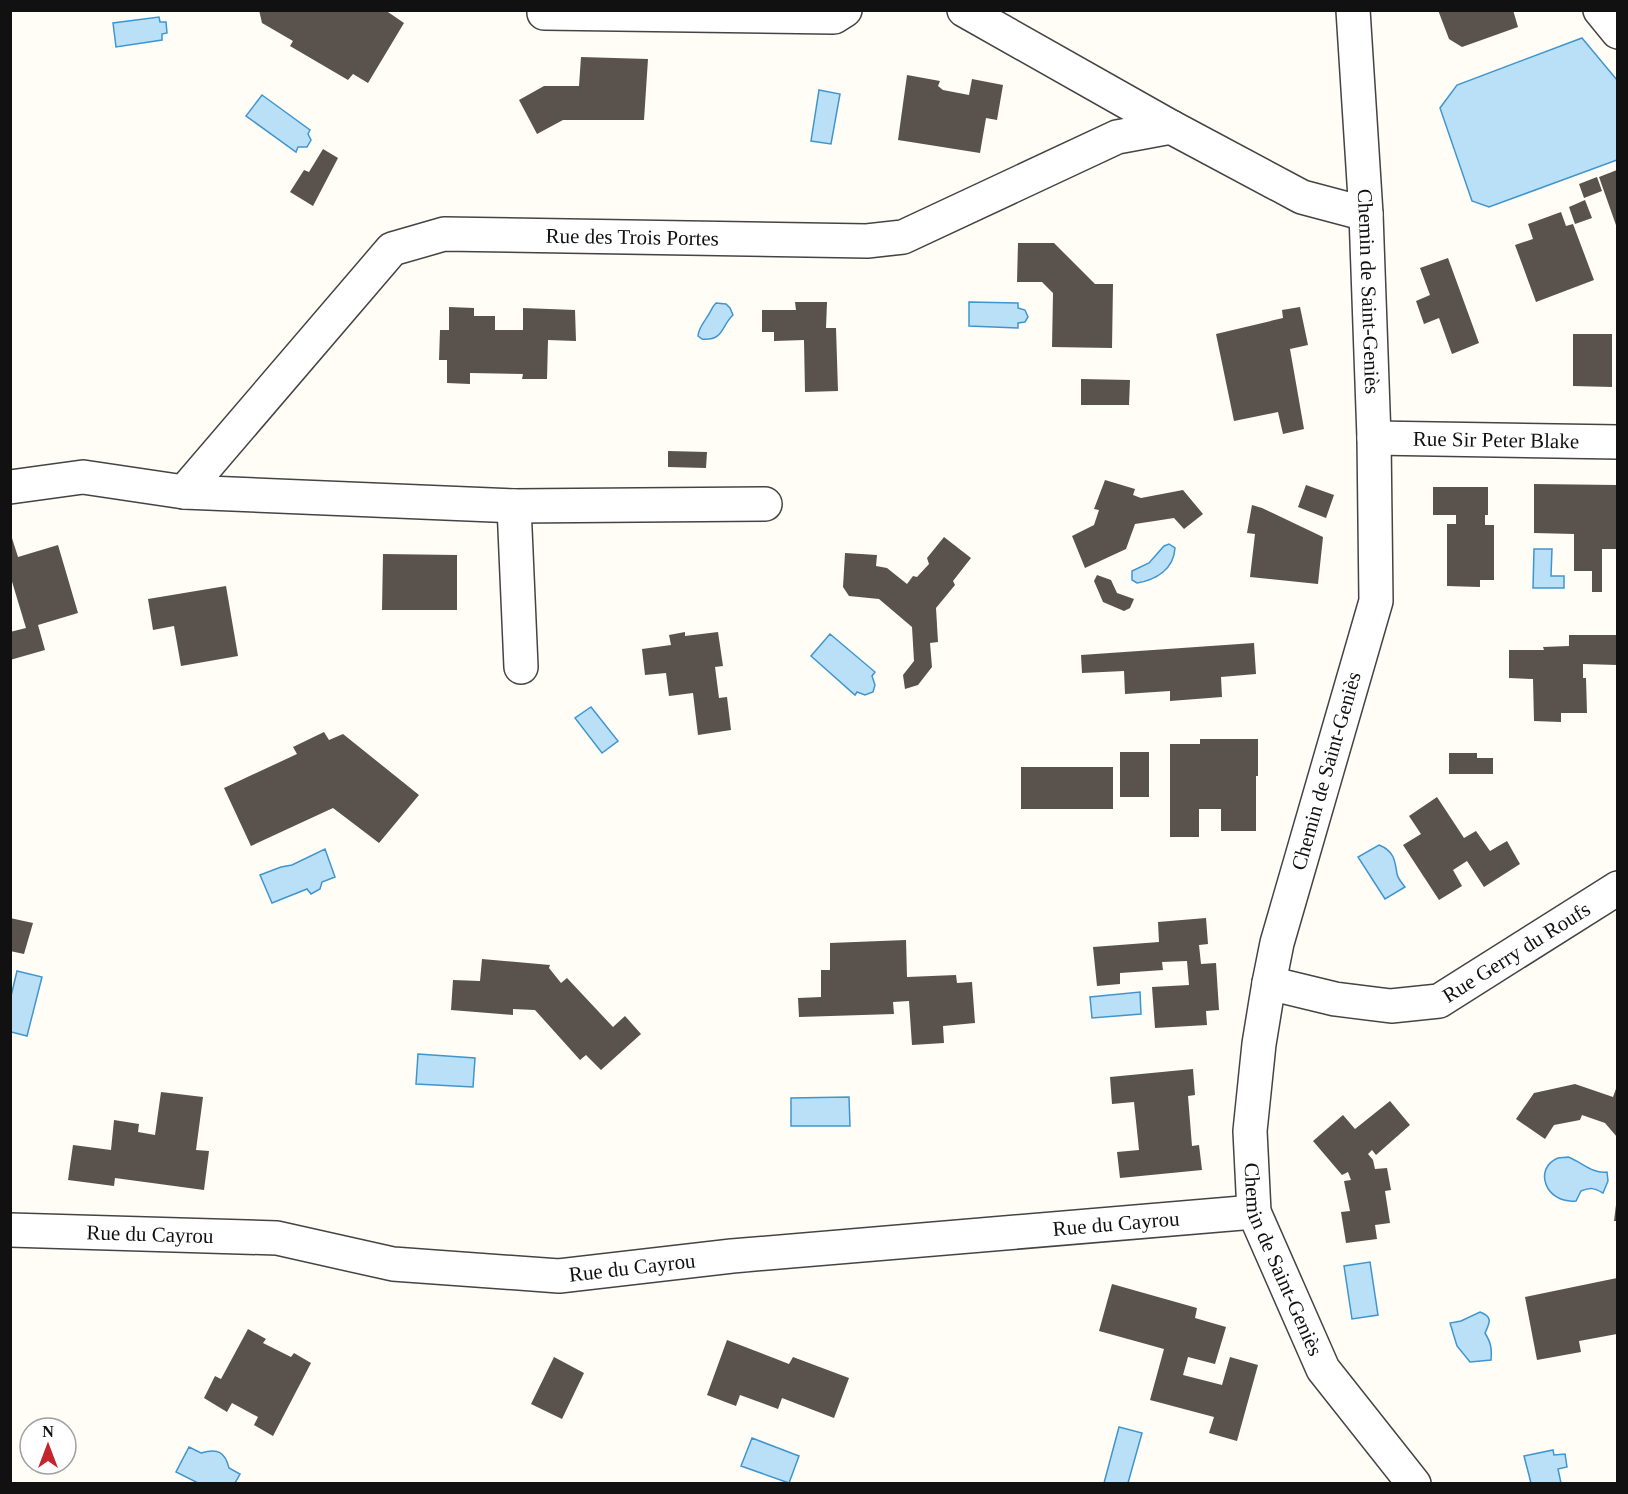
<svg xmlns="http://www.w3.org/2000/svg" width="1628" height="1494" font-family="'Times New Roman',serif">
<rect width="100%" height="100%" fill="#fffdf5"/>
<path fill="#b9e0f7" stroke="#3f96cf" stroke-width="1.5" d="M159,17L160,22H166L167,33L162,34V40L116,47L113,23Z
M1582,38L1617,80V160L1489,207L1472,201L1440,108L1457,85Z
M819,90L840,94L831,144L811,141Z
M262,95L310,130L308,134L311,140L307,147H298L296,152L246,116Z
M969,302L1018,303V308L1025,310L1028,317L1025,322L1018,323V328L969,326Z
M716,303L726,304L730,308L733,315C721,326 724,341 702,339L698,336C699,327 703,324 707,317C711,312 711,308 716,303Z
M1169,544L1175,548C1174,569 1156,580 1137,583L1132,580V571L1149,563L1164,546Z
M1534,549H1552L1551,576H1564V588H1533Z
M830,634L875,672L872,676L875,685L873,692L865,695L857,692L855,695L811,656Z
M591,707L618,741L602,753L575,718Z
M1379,845C1394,851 1395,860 1397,874C1398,879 1402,883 1405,887L1385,899L1358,857Z
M325,849L335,877L322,882L320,889L311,894L307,889L272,903L260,875L281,867L292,865Z
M17,971L42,977L27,1036L11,1032V996Z
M1140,992L1141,1014L1092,1018L1090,997Z
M418,1054L475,1058L473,1087L416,1084Z
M849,1097L850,1126H791V1098Z
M1568,1157C1582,1162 1592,1174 1607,1172L1608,1181L1603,1193C1594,1188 1591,1187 1581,1191L1576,1201C1545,1204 1533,1168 1558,1158C1561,1157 1565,1158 1568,1157Z
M1370,1262L1378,1315L1352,1319L1344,1266Z
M1480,1312C1493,1317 1490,1322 1485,1333C1491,1343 1492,1348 1491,1360L1470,1362L1457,1346L1450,1323L1461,1321Z
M1119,1427L1142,1433L1128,1483H1104Z
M752,1438L799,1456L789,1483L741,1466Z
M189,1447L201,1453C218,1448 225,1452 229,1468L240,1474L235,1483H198L176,1472Z
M1553,1450L1554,1455L1565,1454L1567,1467L1558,1469L1561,1483H1531L1524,1456Z"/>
<path fill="#5a524d" d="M259,10H385L404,23L368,83L353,74L348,80L290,46L293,41L262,23Z
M1438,10H1513L1518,27L1462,47L1449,39Z
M581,57L648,59L644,120H563L537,134L519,100L544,86H579Z
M907,75L940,81L938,86L943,90L969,95L972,79L1003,85L997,120L986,118L980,153L898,140Z
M323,149L338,158L313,206L290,192L304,170L309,172Z
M1617,170V228L1599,177Z
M1597,177L1602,191L1584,198L1579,184Z
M1585,200L1592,218L1575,224L1569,207Z
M1561,212L1566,226L1573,224L1594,280L1536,302L1515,245L1533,239L1528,224Z
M1018,243H1054L1095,284H1113L1112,348L1052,347L1053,293L1042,282H1017Z
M1448,258L1479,343L1452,354L1439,318L1424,324L1416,301L1430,295L1420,268Z
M795,302H827L826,328H836L838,391L805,392L804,340L774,341V332H762V310H796Z
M449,307L474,308V316H495V330H523V308L575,310L576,341L548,340L547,379H522L523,374L470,373V384L447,383V360H439L440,330H449Z
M1300,307L1308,345L1290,349L1304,429L1283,434L1278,412L1234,421L1216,334L1283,318L1282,310Z
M1573,334H1612V387L1573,386Z
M1081,379L1130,380L1129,405H1081Z
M668,451L707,452L706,468L668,467Z
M1105,480L1135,489L1133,495L1141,498L1183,490L1203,514L1184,529L1174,518L1135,524L1126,549L1085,568L1072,536L1094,525L1099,510L1094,509Z
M1534,484L1617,485V549H1602V592H1592V571H1574V534L1534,533Z
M1306,485L1334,495L1326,518L1298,507Z
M1433,487H1488V515H1485V525H1494V580H1480V587L1447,586V524H1456V515H1433Z
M1252,505L1262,508L1323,537L1318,584L1250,577L1255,534L1247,533Z
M11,535L18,557L58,545L78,613L38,625L45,650L10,660V632L26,628L10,575Z
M944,537L971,558L953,581L955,585L936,608L938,642L930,643L932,667L918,685L905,689L903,675L914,661L912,627L879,599L849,596L843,587L845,553L877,555L876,566L887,568L907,584L913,576L917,577L929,564L927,558Z
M383,554L457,555V610H382Z
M1097,575L1111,580L1117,593L1134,599L1130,608L1124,611L1103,602L1094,581Z
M226,586L238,656L181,666L174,626L153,630L148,599Z
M685,632V636L718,632L723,666L715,667L719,698L727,697L731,730L698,735L693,693L669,696L666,673L645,675L642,649L671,645L669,635Z
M1569,635H1617V665L1583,664V678H1586L1587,713H1561V722L1534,721L1533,679L1509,678V650H1544L1543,647L1569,646Z
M1254,643L1256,674L1221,677L1222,697L1170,701V691L1125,694L1124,671L1082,673L1081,655Z
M324,732L329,740L343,734L419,795L379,843L333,808L251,846L224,788L297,754L293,747Z
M1200,739H1258V776H1256V831H1221V809H1199V837H1170V744H1200Z
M1120,752H1149V797H1120Z
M1449,753H1477V758H1493V774H1449Z
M1021,767H1113V809H1021Z
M1437,797L1464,838L1476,831L1490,851L1507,841L1520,864L1484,887L1467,861L1453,870L1462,886L1439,900L1403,845L1421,834L1409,816Z
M10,918L33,923L24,954L10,951Z
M1206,918L1208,944L1199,945L1201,964L1216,963L1219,1010L1206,1011L1207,1025L1155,1028L1152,987L1189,985L1187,961L1162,962L1163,970L1120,973V984L1097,986L1093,947L1159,942L1158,922Z
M906,940L907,977L956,975L957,983L972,982L975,1023L943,1026L944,1043L912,1045L909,1001L893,1002L894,1014L799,1017L798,998L821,997V970H830V943Z
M482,959L550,965L549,968L561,983L567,978L613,1027L625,1016L641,1034L601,1070L586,1055L580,1060L535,1010L513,1009V1015L451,1010L453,980L480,981Z
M1193,1069L1195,1095L1188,1096L1192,1146L1199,1145L1202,1170L1120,1178L1117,1152L1139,1150L1134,1102L1112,1104L1110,1077Z
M1575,1084L1613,1097L1617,1086V1137L1605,1123L1582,1115L1580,1120L1554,1125L1545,1139L1516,1119L1534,1093Z
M161,1092L203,1097L196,1150L209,1151L204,1190L115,1178L114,1186L68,1180L73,1145L111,1150L114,1120L139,1124L138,1132L155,1135Z
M1390,1101L1410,1125L1376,1155L1372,1150L1368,1154L1373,1160L1375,1169L1387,1168L1391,1190L1385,1191L1390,1223L1375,1225L1377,1239L1346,1243L1341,1212L1350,1211L1344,1181L1351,1180L1348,1172L1342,1175L1313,1141L1343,1115L1355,1129Z
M1616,1205H1617V1221H1614Z
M1617,1278V1334L1579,1341L1581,1352L1537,1360L1525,1297Z
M1112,1284L1197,1308L1195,1318L1226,1327L1215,1364L1188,1357L1183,1375L1222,1385L1230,1357L1258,1365L1237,1441L1209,1433L1214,1417L1150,1400L1164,1349L1099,1331Z
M248,1329L266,1339L263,1343L291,1357L294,1353L311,1363L273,1436L254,1425L258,1417L232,1403L227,1412L204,1398L215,1376L221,1379Z
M727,1340L789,1364L793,1357L849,1378L834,1418L782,1398L778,1409L740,1395L736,1406L707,1395Z
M554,1357L584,1373L562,1419L531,1404Z"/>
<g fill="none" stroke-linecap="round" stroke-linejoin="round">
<g stroke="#444" stroke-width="36">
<g id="minor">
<path d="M964,10L1171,127"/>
<path id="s1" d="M1353,10L1366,214L1374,438L1376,601L1277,943L1269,983L1259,1044L1250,1131L1254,1212L1323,1369L1414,1484"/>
<path d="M1600,10L1618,32"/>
<path d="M544,13L834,17L845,10"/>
<path id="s2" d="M1374,438L1618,442"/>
<path id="s3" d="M10,487L83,477L184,492L392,249L444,234L867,241L903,237L1117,137L1171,127L1302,197L1366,214"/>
<path d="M184,492L514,506L765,504"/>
<path d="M514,506L521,667"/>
<path id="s4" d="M1269,983L1335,999L1391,1006L1439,1001L1618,888"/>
<path id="s5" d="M10,1230L277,1238L393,1264L559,1276L732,1256L1254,1212"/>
</g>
</g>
<use href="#minor" stroke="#fff" stroke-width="33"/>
</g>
<g text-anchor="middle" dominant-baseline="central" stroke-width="6" stroke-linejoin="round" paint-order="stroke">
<g font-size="21" fill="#111" stroke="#fff">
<text stroke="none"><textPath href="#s3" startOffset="738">Rue des Trois Portes</textPath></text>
<text stroke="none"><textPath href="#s1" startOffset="282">Chemin de Saint-Geniès</textPath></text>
<text stroke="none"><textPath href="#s2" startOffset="122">Rue Sir Peter Blake</textPath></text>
<text transform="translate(1326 771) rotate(-74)">Chemin de Saint-Geniès</text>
<text stroke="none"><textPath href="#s4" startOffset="264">Rue Gerry du Roufs</textPath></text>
<text stroke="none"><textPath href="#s5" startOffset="1112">Rue du Cayrou</textPath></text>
<text stroke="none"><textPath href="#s5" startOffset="140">Rue du Cayrou</textPath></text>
<text stroke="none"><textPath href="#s1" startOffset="1272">Chemin de Saint-Geniès</textPath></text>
<text stroke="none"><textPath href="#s5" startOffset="626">Rue du Cayrou</textPath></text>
</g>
</g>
<rect width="1628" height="1494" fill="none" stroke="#111111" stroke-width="24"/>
<g transform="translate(48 1446)"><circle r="28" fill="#ffffff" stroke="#a0a0a0" stroke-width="1.5"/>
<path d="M0-4.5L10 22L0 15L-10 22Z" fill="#c4262e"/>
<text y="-9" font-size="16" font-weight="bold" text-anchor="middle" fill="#111111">N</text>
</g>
</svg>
